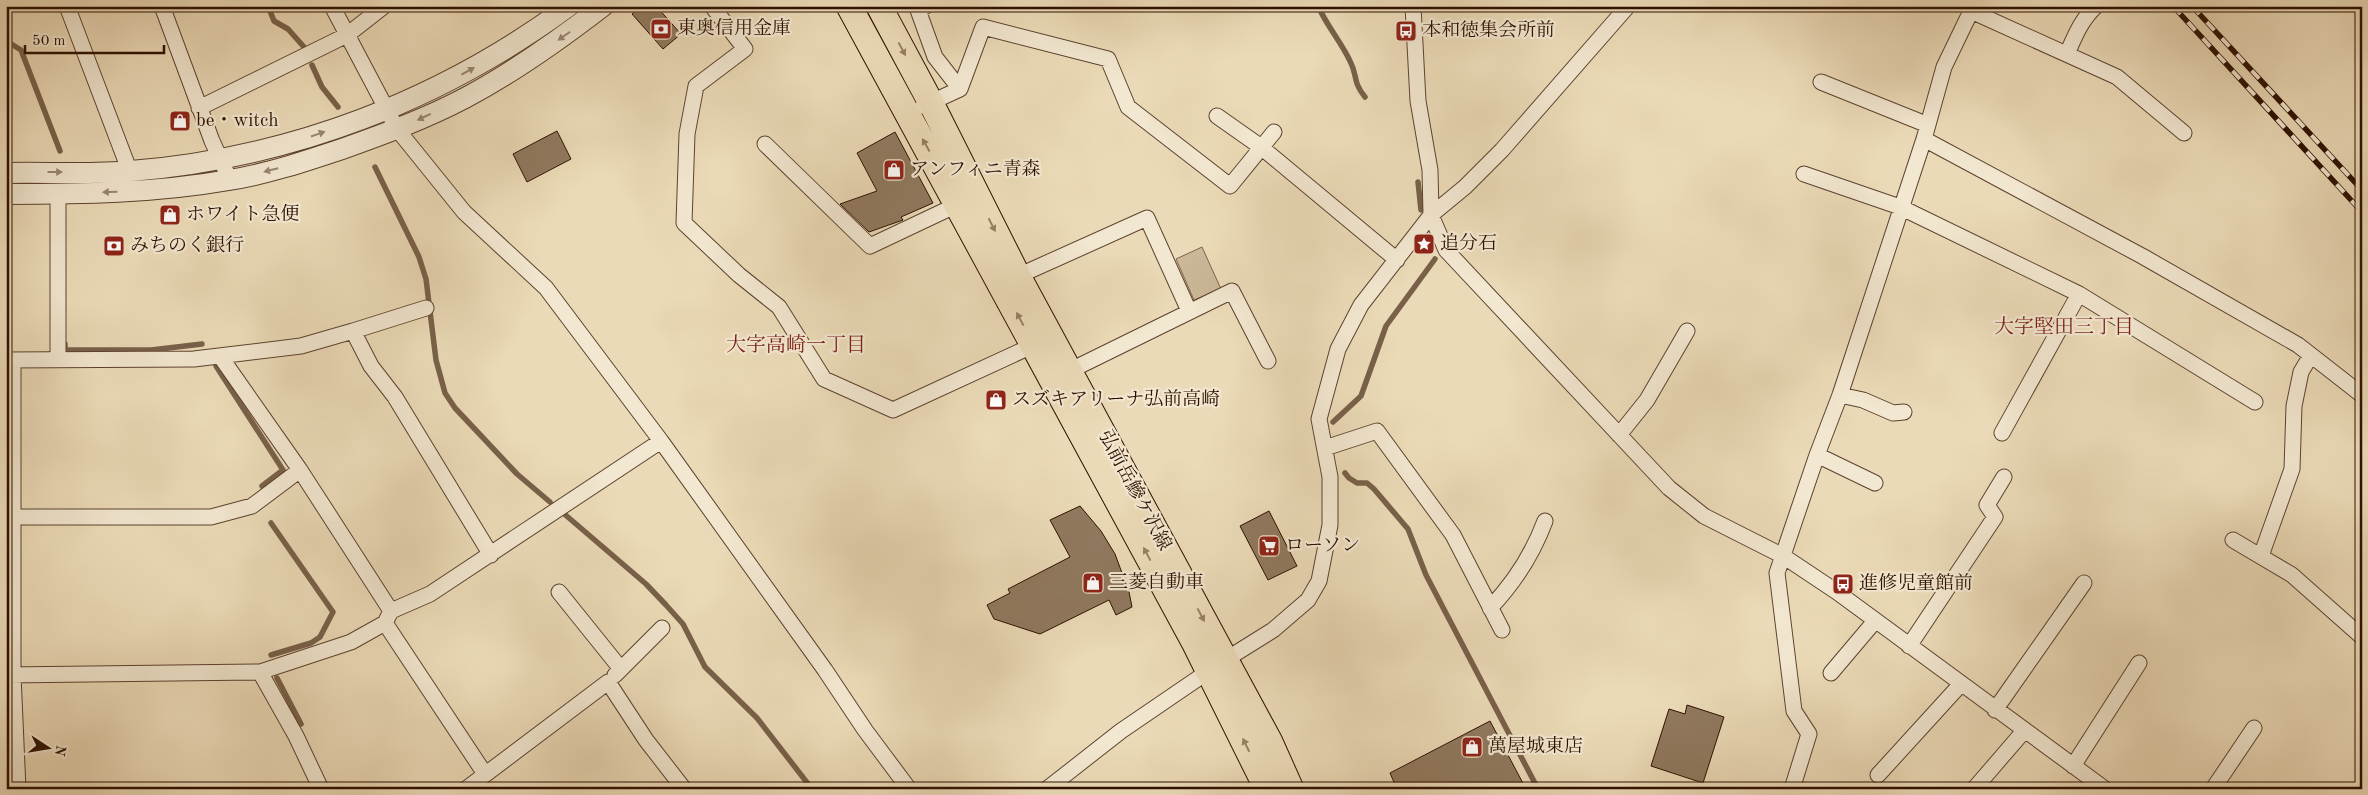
<svg xmlns="http://www.w3.org/2000/svg" width="2368" height="795" font-family="'Old Standard TT','Noto Serif JP',serif">
<rect width="100%" height="100%" fill="#ebdab7"/>
<filter id="stains"><feTurbulence type="fractalNoise" baseFrequency=".004" numOctaves="4"/><feColorMatrix values="0 0 0 0 .2 0 0 0 0 .09 0 0 0 0 .02 0 0 0 .5 -.17"/></filter>
<radialGradient id="worn" r=".72"><stop offset=".6" stop-color="#630" stop-opacity="0"/><stop offset="1" stop-color="#630" stop-opacity=".3"/></radialGradient>
<path fill="#cbb898" stroke="#7c644c" d="M1202,247L1221,289L1194,300L1176,259Z"/>
<g fill="none" stroke-linecap="round" stroke-linejoin="round">
<path stroke="#786049" stroke-width="5.5" d="M268,6L274,21L288,29L304,47
M1318,6C1327,26 1341,42 1350,61C1358,76 1352,81 1365,97
M6,38L8,42L21,50L60,151
M312,65L322,87L338,107
M375,167L419,257L426,279L436,360L445,393L455,408L517,474L550,502
M1418,182L1421,210
M65,344V350H151L202,344
M216,366L283,470L262,486
M1333,422L1361,396L1386,326L1435,259
M1345,473L1349,478L1357,483H1367L1374,489L1408,529L1426,575L1538,789
M562,512L646,584L666,605L683,624L705,667L757,718L812,789
M271,523L333,612L320,637L311,643L271,655
M277,678L301,724"/>
</g>
<path fill="#90795f" stroke="#2d1000" d="M641,6H656L681,34L663,49L632,14Z
M557,131L571,159L527,182L513,154Z
M895,132L933,203L901,217L903,220L869,232L840,204L877,191L857,153Z
M1080,506L1101,531L1115,554L1129,592L1132,607L1116,615L1109,600L1040,634L994,619L987,605L1010,593L1008,589L1070,557L1050,520Z
M1269,511L1297,566L1268,580L1240,526Z
M1687,705L1724,717L1703,783L1651,766L1669,709L1685,714Z
M1490,721L1526,789H1397L1390,773Z"/>
<g fill="none" stroke-linecap="round" stroke-linejoin="round">
<g stroke="#5c422e" stroke-width="17">
<path id="minor" d="M67,6L130,172
M162,6L212,141L230,180
M332,6L397,129L464,212L546,288L661,441L825,670L865,730L909,789
M712,6L745,49L696,86L687,134L684,223L739,275L779,307L824,379L893,410L1034,345
M1413,6L1418,101L1430,170L1431,215L1446,250L1669,488L1704,516L1783,556L1837,592L2105,789
M1974,6L1971,11L2117,77L2184,133
M2067,54C2075,36 2081,20 2096,6
M1821,82L1928,125
M960,89L983,27L1108,59L1128,107L1230,186L1274,132
M923,106L960,89L935,57L918,10L926,6
M199,108L347,35L384,6
M1217,116L1261,147L1397,260
M1924,139L2142,256L2298,345L2362,395
M765,144L870,246L963,202
M1804,174L1900,207L2079,294L2255,402
M1018,276L1147,218L1189,311
M353,331L426,308
M220,356L300,470L391,611
M6,360L194,359L301,346L353,331L371,366L395,397L491,555
M13,360V675L18,789
M58,360V194
M1069,371L1232,291L1268,361
M1840,395L1863,400L1893,413L1904,412
M2002,433L2079,294
M1619,435L1647,400L1687,331
M1325,448L1377,431L1453,535L1502,630
M1817,455L1875,483
M6,517H211L252,506L300,470
M2233,540L2292,575L2362,637
M2261,556L2292,469L2294,406L2301,372L2311,355
M559,592L621,669
M1490,608C1514,583 1533,553 1545,521
M385,623L485,774
M1909,646L1995,517L1987,505L2004,477
M260,672L296,736L321,789
M1831,673L1875,621
M6,675L260,672L351,642L385,623L391,611L430,594L661,441
M615,675L662,628
M1995,710L2084,583
M2073,766L2139,663
M1878,775L1961,684
M466,789L608,682L646,740L684,789
M1047,789L1121,731L1225,660L1273,630L1308,600L1319,581L1330,525V477L1319,419L1338,349L1361,305L1431,215L1465,187L1502,150L1628,6
M1792,789L1809,734L1794,711L1777,573L1817,455L1840,395L1924,139L1944,67L1971,11L1968,6
M1974,789L2024,731
M2213,789L2254,728"/>
</g>
<g stroke="#5c422e" stroke-width="22">
<path id="tertiary" d="M6,173C48,172 90,175 131,171C291,158 440,101 569,6
M6,194C81,194 155,193 229,180C267,174 306,161 342,149C384,134 425,119 465,98C514,72 559,40 603,6"/>
</g>
<g stroke="#2d1000" stroke-width="27">
<path id="primary" d="M849,6L1194,642L1267,789
M879,6L931,103L1018,276L1270,742L1291,789"/>
</g>
<use href="#minor" stroke="#f2e7d0" stroke-width="15"/>
<use href="#tertiary" stroke="#f2e7d0" stroke-width="20"/>
<use href="#primary" stroke="#ebdab7" stroke-width="25"/>
<g stroke="#2d1000" stroke-width="5.5">
<path id="rail" d="M2173,6L2362,212
M2192,6L2362,190"/>
</g>
<use href="#rail" stroke="#f2e7d0" stroke-width="4" stroke-dasharray="11" stroke-linecap="butt"/>
</g>
<defs><path id="oneway-solid" d="M-6-.8H1V-3.2L6.5 0L1 3.2V.8H-6Z" transform="scale(1.25)"/></defs>
<g fill="#998672">
<use href="#oneway-solid" transform="translate(564 36) rotate(145)"/>
<use href="#oneway-solid" transform="translate(468 71) rotate(-29)"/>
<use href="#oneway-solid" transform="translate(424 117) rotate(155)"/>
<use href="#oneway-solid" transform="translate(318 134) rotate(-19)"/>
<use href="#oneway-solid" transform="translate(271 170) rotate(166)"/>
<use href="#oneway-solid" transform="translate(55 172)"/>
<use href="#oneway-solid" transform="translate(110 192) rotate(178)"/>
</g>
<g fill="#967f65">
<use href="#oneway-solid" transform="translate(902 49) rotate(62)"/>
<use href="#oneway-solid" transform="translate(926 145) rotate(-119)"/>
<use href="#oneway-solid" transform="translate(992 225) rotate(63)"/>
<use href="#oneway-solid" transform="translate(1020 319) rotate(-118)"/>
<use href="#oneway-solid" transform="translate(1147 554) rotate(-118)"/>
<use href="#oneway-solid" transform="translate(1201 615) rotate(62)"/>
<use href="#oneway-solid" transform="translate(1246 745) rotate(-116)"/>
</g>
<defs>
<g id="bank-square" transform="scale(1.125)"><rect x="-9" y="-9" width="18" height="18" rx="4" fill="#8f2418" stroke="#f2e7d0"/><path d="M-6-4H6V4H-6ZM0-2.3a2.3 2.3 0 1 0 0 4.6a2.3 2.3 0 1 0 0-4.6Z" fill="#fff"/></g>
<g id="bus-square" transform="scale(1.125)"><rect x="-9" y="-9" width="18" height="18" rx="4" fill="#8f2418" stroke="#f2e7d0"/><path d="M-5-6H5V4H4V6H2V4H-2V6H-4V4H-5ZM-3.5-4V0h7V-4ZM-3.5 1.2v1.5H-2V1.2ZM2 1.2v1.5H3.5V1.2Z" fill="#fff"/></g>
<g id="shop-square" transform="scale(1.125)"><rect x="-9" y="-9" width="18" height="18" rx="4" fill="#8f2418" stroke="#f2e7d0"/><path d="M-5-2.5h2.3a2.7 3.5 0 0 1 5.4 0H5L5.5 6h-11ZM-1.5-2.5h3a1.5 2.3 0 0 0-3 0Z" fill="#fff"/></g>
<g id="sight-square" transform="scale(1.125)"><rect x="-9" y="-9" width="18" height="18" rx="4" fill="#8f2418" stroke="#f2e7d0"/><path d="M0-6L1.8-2.2L6-1.7L2.9 1.2L3.7 5.4L0 3.3L-3.7 5.4L-2.9 1.2L-6-1.7L-1.8-2.2Z" fill="#fff"/></g>
<g id="supermarket-square" transform="scale(1.125)"><rect x="-9" y="-9" width="18" height="18" rx="4" fill="#8f2418" stroke="#f2e7d0"/><path d="M-6-5.5h2.5l.6 2H6L4.5 2H-2.5L-4.4-4H-6ZM-1.5 3.2a1.3 1.3 0 1 0 .1 0ZM3 3.2a1.3 1.3 0 1 0 .1 0Z" fill="#fff"/></g>
</defs>
<g fill-rule="evenodd">
<use href="#bank-square" x="661" y="29"/>
<use href="#bus-square" x="1406" y="31"/>
<use href="#shop-square" x="180" y="121"/>
<use href="#shop-square" x="894" y="170"/>
<use href="#shop-square" x="170" y="215"/>
<use href="#sight-square" x="1424" y="244"/>
<use href="#bank-square" x="114" y="246"/>
<use href="#shop-square" x="996" y="400"/>
<use href="#supermarket-square" x="1269" y="546"/>
<use href="#shop-square" x="1093" y="583"/>
<use href="#bus-square" x="1843" y="584"/>
<use href="#shop-square" x="1472" y="747"/>
</g>
<g text-anchor="middle" dominant-baseline="central" stroke-width="4.5" stroke-linejoin="round" paint-order="stroke">
<g font-size="19" fill="#2d1000" stroke="#f2e7d0" text-anchor="start">
<text x="677" y="29">東奥信用金庫</text>
<text x="1422" y="31">本和徳集会所前</text>
<text x="196" y="121">be・witch</text>
<text x="910" y="170">アンフィニ青森</text>
<text x="186" y="215">ホワイト急便</text>
<text x="1440" y="244">追分石</text>
<text x="130" y="246">みちのく銀行</text>
<text x="1012" y="400">スズキアリーナ弘前高崎</text>
<text x="1285" y="546">ローソン</text>
<text x="1109" y="583">三菱自動車</text>
<text x="1859" y="584">進修児童館前</text>
<text x="1488" y="747">萬屋城東店</text>
</g>
<g font-size="19" fill="#2d1000" stroke="#f2e7d0">
<text transform="translate(1134 491) rotate(62)">弘前岳鰺ケ沢線</text>
</g>
<g font-size="20" fill="#7a1f14" stroke="#f2e7d0">
<text x="2064" y="328">大字堅田三丁目</text>
<text x="796" y="346">大字高崎一丁目</text>
</g>
</g>
<rect width="2368" height="795" fill="none" stroke="#ebdab7" stroke-width="25"/>
<rect x="8" y="8" width="2353" height="780" fill="none" stroke="#2d1000" stroke-width="2.5"/>
<rect x="12" y="12" width="2343" height="770" fill="none" stroke="#2d1000"/>
<g transform="translate(48 748) rotate(102)" stroke="#f2e7d0" stroke-width="4" paint-order="stroke">
<path d="M0-4L9 19L0 12L-9 19Z" fill="#2d1000"/>
<text y="-8" font-size="14" font-weight="bold" text-anchor="middle" fill="#2d1000">N</text>
</g>
<path d="M25 45v8h139v-8" fill="none" stroke="#2d1000" stroke-width="2.5"/>
<text x="32" y="45" font-size="15" fill="#2d1000" stroke="#f2e7d0" stroke-width="4" paint-order="stroke">50 m</text>
<rect width="100%" height="100%" filter="url(#stains)"/>
<rect width="100%" height="100%" fill="url(#worn)"/>
</svg>
